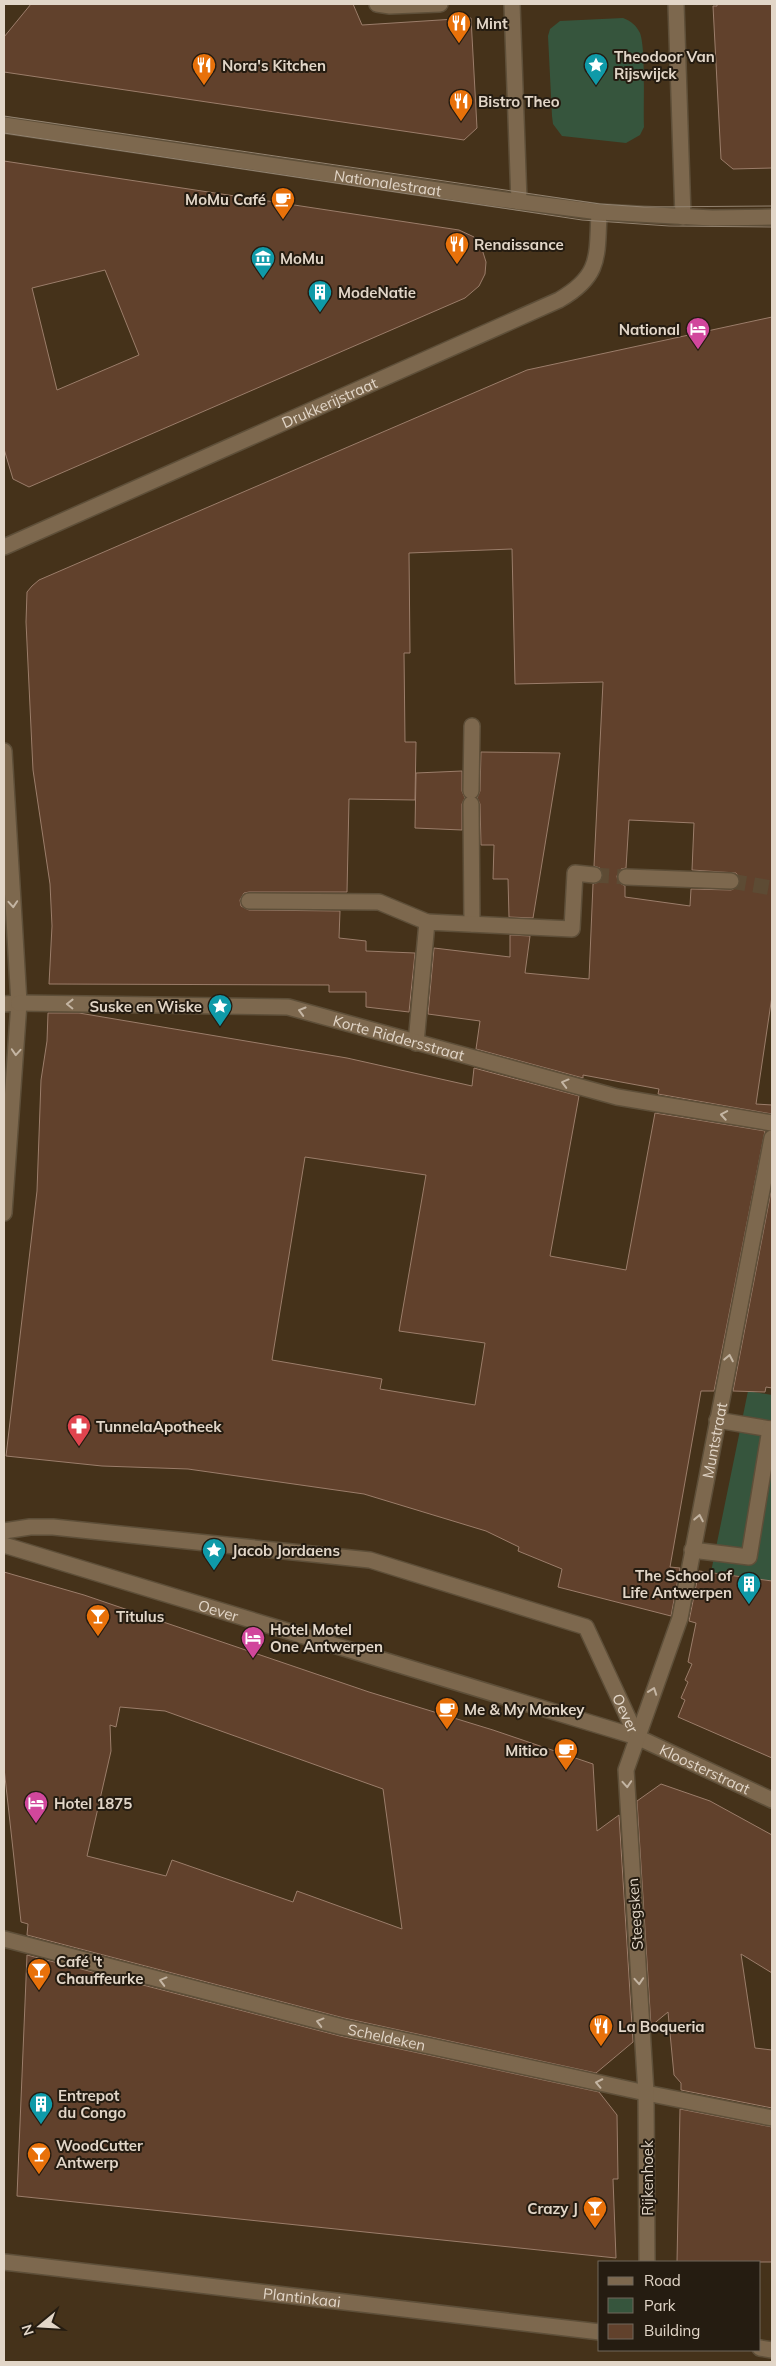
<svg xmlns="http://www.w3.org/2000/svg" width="776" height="2366" font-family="Mulish,sans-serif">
<rect width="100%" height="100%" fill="#45321a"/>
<path fill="#36553d" d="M623,18C631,21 636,25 640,33C646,50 643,106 644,127L640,135L626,143L562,136L553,124L552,116L548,36L550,29L560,21Z
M748,1391L772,1395V1581L711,1572Z"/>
<path fill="#61412c" stroke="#9b7d6a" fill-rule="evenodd" d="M31,4H353L362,25L471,18L477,128L464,140L4,72V37Z
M717,4H772V168L733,169L721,159L713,6H717Z
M4,161L459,230L474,237L481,246L486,262L485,274L479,286L465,298L29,487L13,479L4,449ZM105,270L139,355L57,390L32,288Z
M772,317V996L756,1104L772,1105V1114L658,1094L659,1089L583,1075V1078L476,1049L480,1021L428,1014L434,948L510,957V935L530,936L525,973L589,979L593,884L601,881L603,875L600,868L594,866L603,682L515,684L512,549L409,553L410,653H404L405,742H416L415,800L349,799L347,892H249L244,893L240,900L241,906L249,910L340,911L339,938L366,941V951L415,953L409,1012L366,1007V992H329V985L49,984L52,926L50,884L33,770L26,622L27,592L32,586L39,580L120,545L527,370ZM629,820L694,823L692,870L736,873L739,877V886L731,890L691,889L690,906L625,897V886L618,882L617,876L621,869L626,868Z
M481,752L560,753L533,918L509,917L508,879H493L494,845H481L480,804L477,798L480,791Z
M462,771V791L465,798L462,804V830L415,828L416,773Z
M48,1013H79L347,1058L472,1086L474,1068L579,1096L550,1256L626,1270L655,1113L765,1131L714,1391H701L670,1567L680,1568L671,1616L558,1587L562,1569L518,1551L519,1547L486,1531L364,1494L188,1469L102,1466L6,1456L37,1191L41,1080L47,1041ZM305,1157L426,1175L399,1331L485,1343L475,1405L380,1389L382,1379L272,1360Z
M772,1186V1388L766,1387L765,1392L733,1391Z
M699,1571L772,1581V1758L678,1717L685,1700L681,1698L688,1682L685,1680L692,1664L688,1662L696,1623L689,1621Z
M4,1572L84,1595L369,1692L493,1730L593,1764L597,1831L619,1815L633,2042L596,2073L344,2018L27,1935L28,1924L21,1922L4,1768ZM120,1707L165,1711L383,1789L402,1929L297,1891L293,1902L172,1860L166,1876L87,1856L111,1751L110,1725L116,1727Z
M661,1784L710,1801L772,1835V1973L741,1954L755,2048L772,2050V2108L681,2090V2083L674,2075L668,2012L651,2026L637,1801Z
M27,1955L340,2036L599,2092L617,2115L618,2179H613L616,2258L17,2196Z
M680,2109L772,2127V2262H677Z"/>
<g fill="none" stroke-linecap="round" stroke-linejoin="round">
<path stroke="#5d4b34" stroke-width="15" stroke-dasharray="15 8" stroke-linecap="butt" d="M594,875L626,877
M731,881L772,888"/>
<g stroke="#5e4f39" stroke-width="18">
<g id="pedestrian">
<path d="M377,4L390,6L440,4"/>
<path d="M512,4L519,202"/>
<path d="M676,4L683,217"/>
<path d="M471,791L472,726"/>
<path d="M471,804L472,924"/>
<path d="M626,877L731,881"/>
<path d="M249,901L379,902L427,922"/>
<path d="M4,1004L19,1003"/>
<path d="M416,1043L427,922L572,929L575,873L594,875"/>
<path d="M717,1420L770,1429"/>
<path id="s1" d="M4,1545L637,1737"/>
<path d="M692,1550L749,1557L770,1429H772"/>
<path d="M646,2093L772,2118"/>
</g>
</g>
<g stroke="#5e4f39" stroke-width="18">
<g id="minor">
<path id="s2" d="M4,547L559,300C601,276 597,257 599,212"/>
<path d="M4,751L19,1003L4,1213"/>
<path id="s3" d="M19,1003L288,1007L617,1097L772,1123"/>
<path id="s4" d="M4,1531L30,1527H53L370,1560L586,1627L637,1737"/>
<path id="s5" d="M637,1737L772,1800"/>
<path id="s6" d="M4,1939L342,2027L646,2093"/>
<path id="s7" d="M647,2262L646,2093L626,1770L680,1618L772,1138"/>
</g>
</g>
<g stroke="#5e4f39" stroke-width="18">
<g id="tertiary">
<path id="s8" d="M4,125L491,198L599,212L712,218L772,217"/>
<path id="s9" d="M4,2262L600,2332"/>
<path d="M760,2348L772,2350"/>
</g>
</g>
<use href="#pedestrian" stroke="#7d684e" stroke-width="15"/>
<use href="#minor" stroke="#7d684e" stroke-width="15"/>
<use href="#tertiary" stroke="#7d684e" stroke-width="15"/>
<path stroke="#938370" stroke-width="1" d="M4,116L600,204L644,207L772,206
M4,133L582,220L669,226L772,227"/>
</g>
<defs><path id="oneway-chevron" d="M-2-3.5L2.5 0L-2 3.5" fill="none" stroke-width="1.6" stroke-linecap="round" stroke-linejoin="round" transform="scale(1.25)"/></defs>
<g stroke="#c4b5a3">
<use href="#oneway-chevron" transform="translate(13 904) rotate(86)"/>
<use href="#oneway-chevron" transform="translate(70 1004) rotate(-179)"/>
<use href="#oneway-chevron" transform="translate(302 1011) rotate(-164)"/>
<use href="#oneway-chevron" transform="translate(16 1052) rotate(94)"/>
<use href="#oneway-chevron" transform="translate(565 1083) rotate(-165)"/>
<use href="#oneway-chevron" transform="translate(724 1115) rotate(-170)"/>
<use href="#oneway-chevron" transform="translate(729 1358) rotate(-79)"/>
<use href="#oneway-chevron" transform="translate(699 1518) rotate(-79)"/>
<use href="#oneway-chevron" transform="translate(653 1691) rotate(-70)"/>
<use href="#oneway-chevron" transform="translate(627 1784) rotate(86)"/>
<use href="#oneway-chevron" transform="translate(163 1981) rotate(-165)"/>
<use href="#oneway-chevron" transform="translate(639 1981) rotate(86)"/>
<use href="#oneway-chevron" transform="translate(320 2022) rotate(-165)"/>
<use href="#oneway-chevron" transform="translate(599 2083) rotate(-168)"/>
</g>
<defs>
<g id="restaurant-pin" transform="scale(1.25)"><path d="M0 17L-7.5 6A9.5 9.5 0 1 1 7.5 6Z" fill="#e8710a" stroke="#251c11"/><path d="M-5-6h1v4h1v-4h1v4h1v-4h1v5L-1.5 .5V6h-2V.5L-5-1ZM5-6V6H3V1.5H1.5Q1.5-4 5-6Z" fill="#fff"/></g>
<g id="sight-pin" transform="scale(1.25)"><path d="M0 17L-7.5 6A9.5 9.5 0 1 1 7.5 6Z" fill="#0f9aa8" stroke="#251c11"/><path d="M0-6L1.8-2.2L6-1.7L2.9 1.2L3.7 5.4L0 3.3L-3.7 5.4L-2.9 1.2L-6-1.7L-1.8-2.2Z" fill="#fff"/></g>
<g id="cafe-pin" transform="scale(1.25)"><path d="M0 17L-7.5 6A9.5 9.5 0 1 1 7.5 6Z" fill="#e8710a" stroke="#251c11"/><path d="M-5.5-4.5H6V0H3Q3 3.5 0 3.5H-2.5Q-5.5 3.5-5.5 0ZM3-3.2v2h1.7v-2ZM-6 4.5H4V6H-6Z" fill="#fff"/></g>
<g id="museum-pin" transform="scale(1.25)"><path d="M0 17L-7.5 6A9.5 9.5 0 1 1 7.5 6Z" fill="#0f9aa8" stroke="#251c11"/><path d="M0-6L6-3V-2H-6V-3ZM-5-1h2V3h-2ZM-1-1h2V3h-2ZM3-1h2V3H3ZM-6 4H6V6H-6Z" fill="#fff"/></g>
<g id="building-pin" transform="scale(1.25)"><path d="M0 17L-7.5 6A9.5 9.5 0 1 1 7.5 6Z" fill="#0f9aa8" stroke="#251c11"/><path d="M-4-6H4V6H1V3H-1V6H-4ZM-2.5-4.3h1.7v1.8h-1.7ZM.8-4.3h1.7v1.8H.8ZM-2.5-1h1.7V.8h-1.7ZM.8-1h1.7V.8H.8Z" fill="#fff"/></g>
<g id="hotel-pin" transform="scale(1.25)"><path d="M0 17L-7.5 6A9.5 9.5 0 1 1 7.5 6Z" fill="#d1479c" stroke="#251c11"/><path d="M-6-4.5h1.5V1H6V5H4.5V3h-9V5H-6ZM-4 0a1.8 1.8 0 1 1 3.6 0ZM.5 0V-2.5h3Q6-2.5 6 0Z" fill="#fff"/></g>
<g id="pharmacy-pin" transform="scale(1.25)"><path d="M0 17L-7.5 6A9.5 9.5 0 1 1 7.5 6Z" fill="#e0444e" stroke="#251c11"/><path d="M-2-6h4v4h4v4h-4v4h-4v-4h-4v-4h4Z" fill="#fff"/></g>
<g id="bar-pin" transform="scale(1.25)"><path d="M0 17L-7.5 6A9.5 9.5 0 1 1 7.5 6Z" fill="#e8710a" stroke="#251c11"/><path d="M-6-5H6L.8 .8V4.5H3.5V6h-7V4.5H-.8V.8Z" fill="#fff"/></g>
</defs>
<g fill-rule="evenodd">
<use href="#restaurant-pin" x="459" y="23"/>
<use href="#restaurant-pin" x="204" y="65"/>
<use href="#sight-pin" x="596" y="65"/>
<use href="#restaurant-pin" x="461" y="101"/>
<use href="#cafe-pin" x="283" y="199"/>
<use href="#restaurant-pin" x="457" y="244"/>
<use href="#museum-pin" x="263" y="258"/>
<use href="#building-pin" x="320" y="292"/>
<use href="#hotel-pin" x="698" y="329"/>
<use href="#sight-pin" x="220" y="1006"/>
<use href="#pharmacy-pin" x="79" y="1426"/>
<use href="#sight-pin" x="214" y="1550"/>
<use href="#building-pin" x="749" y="1584"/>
<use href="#bar-pin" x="98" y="1616"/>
<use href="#hotel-pin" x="253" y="1638"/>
<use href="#cafe-pin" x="447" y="1709"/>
<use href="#cafe-pin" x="566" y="1750"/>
<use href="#hotel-pin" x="36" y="1803"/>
<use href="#bar-pin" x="39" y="1970"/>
<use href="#restaurant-pin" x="601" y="2026"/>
<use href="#building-pin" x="41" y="2104"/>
<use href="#bar-pin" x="39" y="2154"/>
<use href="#bar-pin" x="595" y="2208"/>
</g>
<g text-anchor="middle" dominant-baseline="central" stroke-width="4" stroke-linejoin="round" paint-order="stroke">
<g font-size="15" font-weight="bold" fill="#e2d6c8" stroke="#251c11" text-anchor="start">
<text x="476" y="23">Mint</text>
<text x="614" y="56">Theodoor Van<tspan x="614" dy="17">Rijswijck</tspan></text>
<text x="222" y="65">Nora's Kitchen</text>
<text x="478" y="101">Bistro Theo</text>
<text x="266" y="199" text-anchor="end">MoMu Café</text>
<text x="474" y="244">Renaissance</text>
<text x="280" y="258">MoMu</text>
<text x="338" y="292">ModeNatie</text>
<text x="680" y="329" text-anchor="end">National</text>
<text x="202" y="1006" text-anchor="end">Suske en Wiske</text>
<text x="96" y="1426">TunnelaApotheek</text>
<text x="232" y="1550">Jacob Jordaens</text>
<text x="732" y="1575" text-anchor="end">The School of<tspan x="732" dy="17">Life Antwerpen</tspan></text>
<text x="116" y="1616">Titulus</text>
<text x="270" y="1629">Hotel Motel<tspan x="270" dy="17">One Antwerpen</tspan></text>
<text x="464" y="1709">Me &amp; My Monkey</text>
<text x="548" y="1750" text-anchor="end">Mitico</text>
<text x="54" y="1803">Hotel 1875</text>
<text x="56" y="1961">Café 't<tspan x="56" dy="17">Chauffeurke</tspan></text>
<text x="618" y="2026">La Boqueria</text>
<text x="58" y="2095">Entrepot<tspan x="58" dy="17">du Congo</tspan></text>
<text x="56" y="2145">WoodCutter<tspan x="56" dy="17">Antwerp</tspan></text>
<text x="578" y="2208" text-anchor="end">Crazy J</text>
</g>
<g font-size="15" fill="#e2d6c8" stroke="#251c11">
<text stroke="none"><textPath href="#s8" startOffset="388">Nationalestraat</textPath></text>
<text stroke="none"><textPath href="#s2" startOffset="356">Drukkerijstraat</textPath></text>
<text stroke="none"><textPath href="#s3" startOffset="384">Korte Riddersstraat</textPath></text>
<text stroke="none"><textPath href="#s7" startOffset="835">Muntstraat</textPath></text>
<text stroke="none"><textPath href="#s1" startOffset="224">Oever</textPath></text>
<text stroke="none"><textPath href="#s4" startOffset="689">Oever</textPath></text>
<text stroke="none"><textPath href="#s5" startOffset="75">Kloosterstraat</textPath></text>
<text transform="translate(635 1914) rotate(-94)">Steegsken</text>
<text stroke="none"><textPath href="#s6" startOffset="395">Scheldeken</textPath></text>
<text transform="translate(647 2178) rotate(-90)">Rijkenhoek</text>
<text stroke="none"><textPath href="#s9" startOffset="300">Plantinkaai</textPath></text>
</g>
</g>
<rect width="776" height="2366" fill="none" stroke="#e2d6c8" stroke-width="10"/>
<rect x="598" y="2261" width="162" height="90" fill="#251c11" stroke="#71665a"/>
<rect x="608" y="2277" width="25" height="8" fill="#7d684e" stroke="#71665a"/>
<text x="644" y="2286" font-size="15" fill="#e2d6c8">Road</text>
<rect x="608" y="2298" width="25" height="15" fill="#36553d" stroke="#71665a"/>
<text x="644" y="2311" font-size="15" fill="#e2d6c8">Park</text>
<rect x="608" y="2324" width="25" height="15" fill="#61412c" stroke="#71665a"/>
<text x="644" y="2336" font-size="15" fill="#e2d6c8">Building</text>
<g transform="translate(40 2326) rotate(252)" stroke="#251c11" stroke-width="4" paint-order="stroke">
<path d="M0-4L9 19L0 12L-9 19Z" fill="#e2d6c8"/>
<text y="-8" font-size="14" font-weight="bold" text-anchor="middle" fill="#e2d6c8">N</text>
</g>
</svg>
